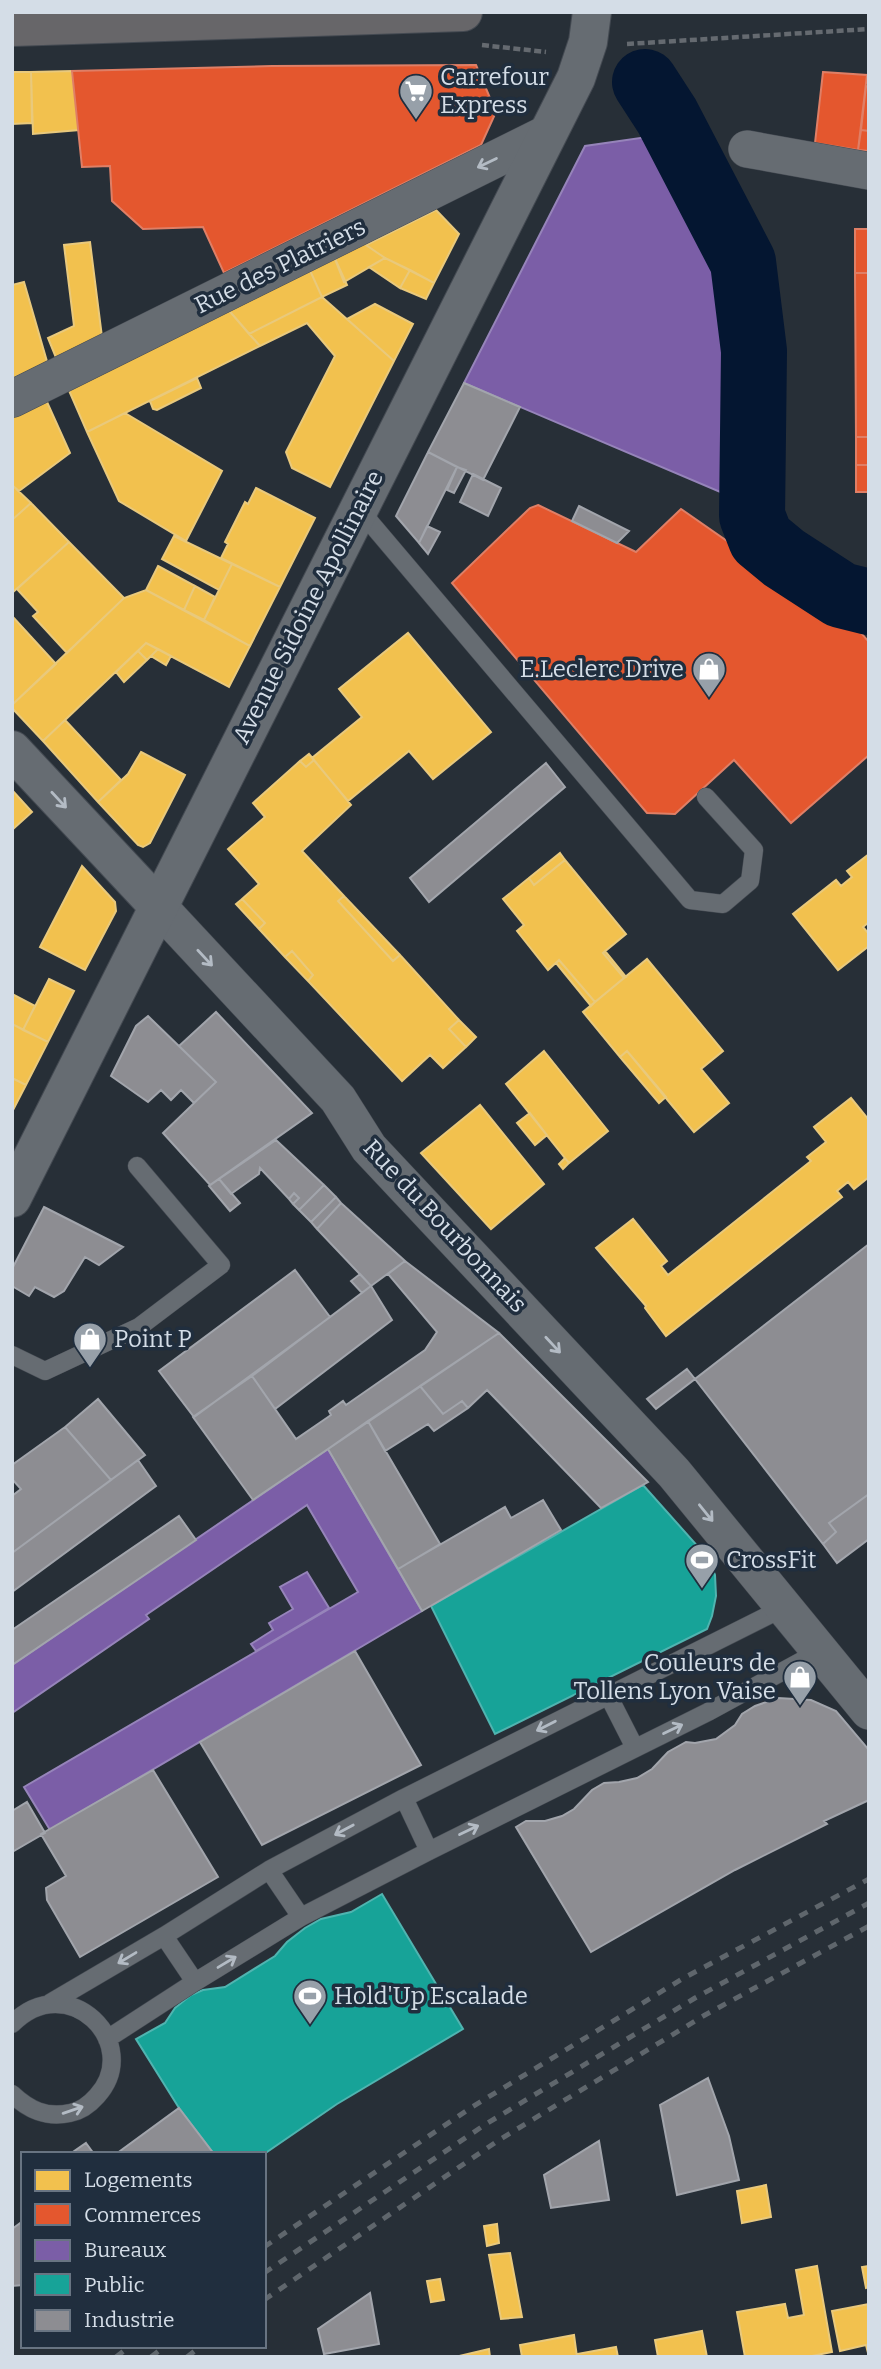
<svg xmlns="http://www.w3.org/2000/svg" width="881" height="2369" font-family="Bitter,serif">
<rect width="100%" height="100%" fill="#272f37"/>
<path fill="#f2c14e" stroke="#e9c97c" stroke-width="2" d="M72,71L79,130L33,134L31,72Z
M12,72H31L32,123L12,124Z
M436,210L459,234L434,283L385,258L366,245Z
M362,240L366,245L385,258L344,282L333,254Z
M90,242L102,337L57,360L48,338L74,326L64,245Z
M333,254L347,285L322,297L308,266Z
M385,258L410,270L400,288L369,267Z
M308,266L322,297L249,334L226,307Z
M410,270L434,283L426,299L400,288Z
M24,282L48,365L12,378V285Z
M322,297L394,361L330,487L292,468L286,452L335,356L307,323L260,346L249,334Z
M375,304L413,324L394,361L347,319Z
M226,307L260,346L87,432L67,386Z
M197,378L201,388L157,410L153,409L150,401Z
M47,402L70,453L19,491L12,485V413Z
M125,413L222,471L186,541L119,501L87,432Z
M12,485L31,503L12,520Z
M256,488L315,518L280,587L221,558L228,544L225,542L245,502L248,504Z
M31,503L69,542L12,593V520Z
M174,536L232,564L219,590L162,559Z
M69,542L124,598L67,653L33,616L38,612L17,589Z
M232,564L280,587L250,646L204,620Z
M158,566L195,586L184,610L146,590Z
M195,586L215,597L204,620L184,610Z
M146,590L250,646L229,687L146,643L43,741L12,708V705L124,598Z
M12,616L56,664L12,705Z
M408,633L491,732L433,779L409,751L348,801L312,758L362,717L339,689Z
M146,643L158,649L147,660L138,651Z
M158,649L171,656L166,665L151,656Z
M138,651L147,660L124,682L116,672Z
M65,720L121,780L98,802L43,741Z
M141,752L185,775L150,843L143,847L138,845L98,802L128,774Z
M309,754L314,760L306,767L300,761Z
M314,760L351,805L302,851L344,896L338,901L393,961L400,955L459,1020L449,1029L466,1047L443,1068L430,1055L402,1081L308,981L313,975L292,951L285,957L259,929L265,923L242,899L259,884L228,849L265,817L253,803L300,761L306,767Z
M12,790L32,812L12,830Z
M560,853L565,860L534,885L529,878Z
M869,854V922L863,927L869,934V946L838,970L793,914L836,880L841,886L852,877L847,871Z
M565,860L626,934L603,953L624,978L595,1002L559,960L548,970L517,931L524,925L503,899L529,878L534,885Z
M82,866L115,902L116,911L85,970L40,947Z
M344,896L400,955L393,961L338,901Z
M242,899L265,923L259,929L236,904Z
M292,951L313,975L308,981L285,957Z
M605,951L626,977L624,978L603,953Z
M647,959L723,1051L701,1069L729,1103L694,1132L627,1051L620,1057L583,1012Z
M559,960L595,1002L591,1006L556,963Z
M49,979L74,991L48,1042L23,1030Z
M12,994L35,1006L23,1030L12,1024Z
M459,1020L476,1037L466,1047L449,1029Z
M12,1024L48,1042L26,1085L12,1078Z
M544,1051L608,1131L569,1163L506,1084Z
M627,1051L666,1097L659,1103L620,1057Z
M12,1078L26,1085L12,1112Z
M851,1098L869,1120V1177L854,1189L848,1182L837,1191L842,1197L666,1336L645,1308L646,1306L596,1248L633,1219L667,1261L661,1266L668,1275L811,1161L807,1157L826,1142L814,1127Z
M480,1105L544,1184L491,1229L421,1153Z
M530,1113L547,1135L535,1145L517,1123Z
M565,1158L569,1163L563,1169L559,1164Z
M766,2185L771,2217L742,2223L737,2191Z
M497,2224L499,2243L487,2246L484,2226Z
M510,2253L522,2317L501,2319L489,2255Z
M817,2266L832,2352L807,2357H745L737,2312L785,2304L788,2318L804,2315L796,2270Z
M869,2266V2287L866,2288L862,2267Z
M440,2279L444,2300L431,2302L427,2281Z
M869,2304V2357L866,2345L840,2351L832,2311Z
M702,2331L707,2357H658L655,2340Z
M574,2335L577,2357H522L520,2345Z
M616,2347L618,2357H577V2354Z
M489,2349L490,2357H459V2356Z"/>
<path fill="#e4572e" stroke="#df7f66" stroke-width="2" d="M476,65L496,112L481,145L224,273L203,227L143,229L112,201L110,166L82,167L72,71L272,66Z
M823,72L867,75L858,150L815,143Z
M866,86L869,87V131L861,130Z
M861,130L869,131V151L858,150Z
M855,229H869V273H855Z
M855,273H869V437H856Z
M856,437H869V465H856Z
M856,465H869V492H856Z
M538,505L636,552L681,509L806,596L843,612L869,642V755L791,823L734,760L675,814L647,813L452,583L530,508Z"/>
<path fill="#7b5ea7" stroke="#9684ba" stroke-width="2" d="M661,135L724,263L732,375V497L464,383L585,146Z
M328,1449L422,1611L50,1830L24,1787L358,1592L307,1505L146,1615L149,1619L12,1713V1665Z
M307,1572L329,1608L256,1651L251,1644L273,1630L269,1623L293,1609L280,1587Z"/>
<path fill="#17a398" stroke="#50b4b0" stroke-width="2" d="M643,1485L709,1559L715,1575L716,1596L712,1616L707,1629L495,1734L431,1606Z
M382,1894L463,2029L337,2104L264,2154H214L179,2108L136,2039L165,2023L175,2008L191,1995L203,1990L225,1987L275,1956L287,1942L305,1928L321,1919L351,1912Z"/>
<path fill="#8d8d92" stroke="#a2a5ac" stroke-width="2" d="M464,383L520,407L483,480L428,452Z
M428,452L457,467L419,543L396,516Z
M457,467L466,470L454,493L447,490Z
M473,474L501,488L488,516L460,502Z
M579,506L629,531L617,543L572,521Z
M427,526L440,532L428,554L419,543Z
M546,763L565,787L429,902L410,878Z
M216,1012L312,1113L210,1185L163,1133L216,1082L179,1046Z
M148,1016L216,1082L194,1103L181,1090L171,1100L161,1090L148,1102L111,1076L136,1026Z
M276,1140L324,1185L299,1210L293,1204L299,1198L294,1193L289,1199L260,1168L259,1174L231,1194L219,1179Z
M219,1179L240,1203L230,1211L209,1186Z
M324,1185L336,1197L311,1222L299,1210Z
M294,1193L299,1198L293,1204L289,1199Z
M336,1197L341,1203L317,1229L311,1222Z
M341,1203L405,1261L371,1286L317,1229Z
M44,1207L123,1247L99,1265L85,1257L64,1291L54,1297L35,1287L29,1296L12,1286V1269Z
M869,1244V1494L829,1523L836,1532L823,1544L695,1379Z
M405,1261L499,1333L253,1500L193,1417L252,1376L296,1439L331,1415L329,1411L343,1401L346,1405L425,1350L437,1332L388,1274Z
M295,1270L330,1317L194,1417L159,1371Z
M360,1274L371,1286L362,1293L351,1281Z
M371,1286L392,1320L275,1409L252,1376Z
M499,1333L648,1482L601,1508L487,1390L468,1408L462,1401L443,1414L420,1386Z
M687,1369L695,1379L656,1409L647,1399Z
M420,1386L443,1414L462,1401L468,1408L434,1431L428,1424L385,1451L368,1421Z
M98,1399L145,1455L111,1480L65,1427Z
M368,1421L440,1544L398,1569L328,1449Z
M65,1427L111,1480L12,1553V1496L21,1489L12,1479V1465Z
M138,1460L156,1486L12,1592V1553Z
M869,1494V1539L837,1563L823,1544L836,1532L829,1523Z
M543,1500L561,1530L422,1611L398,1569L505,1507L511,1518Z
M179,1516L196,1540L12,1665V1630Z
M355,1651L421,1765L262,1845L200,1742Z
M778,1698L811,1700L836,1711L869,1750V1800L824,1821L827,1824L735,1870L591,1952L516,1827L526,1821H545L562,1816L574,1809L592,1790L604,1783L619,1782L637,1778L652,1769L668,1752L686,1742L695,1743L716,1739L735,1725L742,1714L755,1706Z
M153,1770L218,1877L80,1957L47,1900L46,1888L66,1876L41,1834Z
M27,1802L45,1833L12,1852V1811Z
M708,2078L729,2136L739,2180L677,2195L660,2105Z
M179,2108L214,2154H116Z
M599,2141L609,2200L551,2208L544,2175Z
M86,2143L94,2154H70Z
M23,2221V2285L12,2286V2229Z
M370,2293L379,2344L324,2354L318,2329Z"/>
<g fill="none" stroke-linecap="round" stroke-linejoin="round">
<path stroke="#041631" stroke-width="66" d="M645,82L667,116L743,262L754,351L752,516L761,539L784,558L841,595L869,602"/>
<g stroke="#444a52" stroke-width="19">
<path id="service" d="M358,508L690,900L723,904L750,881L754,850L706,797
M12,1355L45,1371L139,1327L221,1265L137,1166
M608,1695L635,1748
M404,1798L429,1851
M269,1870L301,1917
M164,1936L195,1982
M50,2003L164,1936L269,1870L404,1798L783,1608
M12,2024C68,1967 144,2044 97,2096C90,2104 81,2111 70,2113C46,2118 29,2110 12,2094
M107,2039L195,1982L301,1917L429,1851L708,1712L820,1651"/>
</g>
<g stroke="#444a52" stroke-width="38">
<path id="minor" d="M747,149L869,171
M12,399L548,133
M159,907L338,1099L369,1148L674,1473L869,1711"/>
</g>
<g stroke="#444a52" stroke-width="40">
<path id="secondary" d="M12,750L159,907
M12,1198L576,78L588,42L592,12"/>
</g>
<g stroke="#444a52" stroke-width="40">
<path id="primary" d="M12,27L463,12"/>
</g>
<path stroke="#656a70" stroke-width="4.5" stroke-dasharray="7 3.5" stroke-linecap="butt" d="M627,44L869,29
M482,45L546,52"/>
<use href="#service" stroke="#666c72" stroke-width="18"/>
<use href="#minor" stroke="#666c72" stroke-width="37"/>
<use href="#secondary" stroke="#666c72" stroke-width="38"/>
<use href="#primary" stroke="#676669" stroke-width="38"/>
<path stroke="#5f666c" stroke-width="5" stroke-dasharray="9 9" stroke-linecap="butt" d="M264,2247L472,2107L682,1979L869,1879
M264,2273L486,2124L695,1998L869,1903
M264,2300L499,2140L705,2015L869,1926
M116,2357L130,2346
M151,2357L165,2346
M187,2357L201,2346"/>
</g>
<defs><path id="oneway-shaft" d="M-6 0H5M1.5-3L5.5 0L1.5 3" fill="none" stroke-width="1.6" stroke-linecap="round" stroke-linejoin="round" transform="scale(1.75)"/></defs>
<g stroke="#b3bbc4">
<use href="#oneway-shaft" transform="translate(487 163) rotate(154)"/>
<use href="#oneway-shaft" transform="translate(59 800) rotate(47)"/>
<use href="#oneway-shaft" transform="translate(205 958) rotate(47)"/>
<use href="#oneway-shaft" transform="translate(553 1345) rotate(47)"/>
<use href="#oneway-shaft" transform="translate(706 1513) rotate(51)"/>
<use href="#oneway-shaft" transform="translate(546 1726) rotate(153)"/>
<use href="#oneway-shaft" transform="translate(673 1729) rotate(-26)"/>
<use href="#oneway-shaft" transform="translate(344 1830) rotate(152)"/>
<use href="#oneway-shaft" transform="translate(469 1830) rotate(-26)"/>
<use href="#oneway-shaft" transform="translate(127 1958) rotate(149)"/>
<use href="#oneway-shaft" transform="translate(227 1962) rotate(-31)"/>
<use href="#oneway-shaft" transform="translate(73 2110) rotate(-19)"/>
</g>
<defs>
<g id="supermarket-pin" transform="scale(1.75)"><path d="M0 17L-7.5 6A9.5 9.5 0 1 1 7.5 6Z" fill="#97a0a9" stroke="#202e3e"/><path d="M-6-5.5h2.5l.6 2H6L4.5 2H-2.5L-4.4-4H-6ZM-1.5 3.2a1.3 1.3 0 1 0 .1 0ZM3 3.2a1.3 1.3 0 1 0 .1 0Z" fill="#fff"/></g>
<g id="shop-pin" transform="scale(1.75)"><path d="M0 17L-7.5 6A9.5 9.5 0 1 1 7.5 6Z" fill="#97a0a9" stroke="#202e3e"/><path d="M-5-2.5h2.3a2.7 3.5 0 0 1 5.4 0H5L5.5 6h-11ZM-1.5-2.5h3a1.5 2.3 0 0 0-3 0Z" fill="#fff"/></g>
<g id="stadium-pin" transform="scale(1.75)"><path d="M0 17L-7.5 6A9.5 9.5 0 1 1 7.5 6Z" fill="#97a0a9" stroke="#202e3e"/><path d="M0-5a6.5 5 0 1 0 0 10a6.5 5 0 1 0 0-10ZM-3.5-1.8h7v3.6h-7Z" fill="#fff"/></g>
</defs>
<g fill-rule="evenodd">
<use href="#supermarket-pin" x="416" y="91"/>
<use href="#shop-pin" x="709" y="669"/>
<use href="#shop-pin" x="90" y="1339"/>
<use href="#stadium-pin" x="702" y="1560"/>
<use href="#shop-pin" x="800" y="1677"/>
<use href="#stadium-pin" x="310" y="1996"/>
</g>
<g text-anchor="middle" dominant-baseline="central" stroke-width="7" stroke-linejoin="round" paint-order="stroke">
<g font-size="24" fill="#d4dde7" stroke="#202e3e" text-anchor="start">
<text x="440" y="77">Carrefour<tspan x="440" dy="28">Express</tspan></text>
<text x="684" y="669" text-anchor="end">E.Leclerc Drive</text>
<text x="114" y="1339">Point P</text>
<text x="726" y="1560">CrossFit</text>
<text x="776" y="1663" text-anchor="end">Couleurs de<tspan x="776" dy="28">Tollens Lyon Vaise</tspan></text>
<text x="334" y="1996">Hold'Up Escalade</text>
</g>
<g font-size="24" fill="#d4dde7" stroke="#202e3e">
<text transform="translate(280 266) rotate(-26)">Rue des Platriers</text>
<text transform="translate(308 607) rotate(-63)">Avenue Sidoine Apollinaire</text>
<text transform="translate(445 1226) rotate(47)">Rue du Bourbonnais</text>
</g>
</g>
<rect width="881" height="2369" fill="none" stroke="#d4dde7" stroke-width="28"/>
<rect x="21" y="2152" width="245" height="196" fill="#202e3e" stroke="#687482" stroke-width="2"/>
<rect x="35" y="2170" width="35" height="21" fill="#f2c14e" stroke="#687482" stroke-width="2"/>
<text x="84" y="2187" font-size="21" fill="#d4dde7">Logements</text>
<rect x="35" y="2204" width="35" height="21" fill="#e4572e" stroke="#687482" stroke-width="2"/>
<text x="84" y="2222" font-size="21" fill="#d4dde7">Commerces</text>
<rect x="35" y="2240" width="35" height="21" fill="#7b5ea7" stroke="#687482" stroke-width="2"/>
<text x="84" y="2257" font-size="21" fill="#d4dde7">Bureaux</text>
<rect x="35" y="2274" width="35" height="21" fill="#17a398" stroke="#687482" stroke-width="2"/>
<text x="84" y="2292" font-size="21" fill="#d4dde7">Public</text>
<rect x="35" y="2310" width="35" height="21" fill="#8d8d92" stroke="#687482" stroke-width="2"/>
<text x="84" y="2327" font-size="21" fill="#d4dde7">Industrie</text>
</svg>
